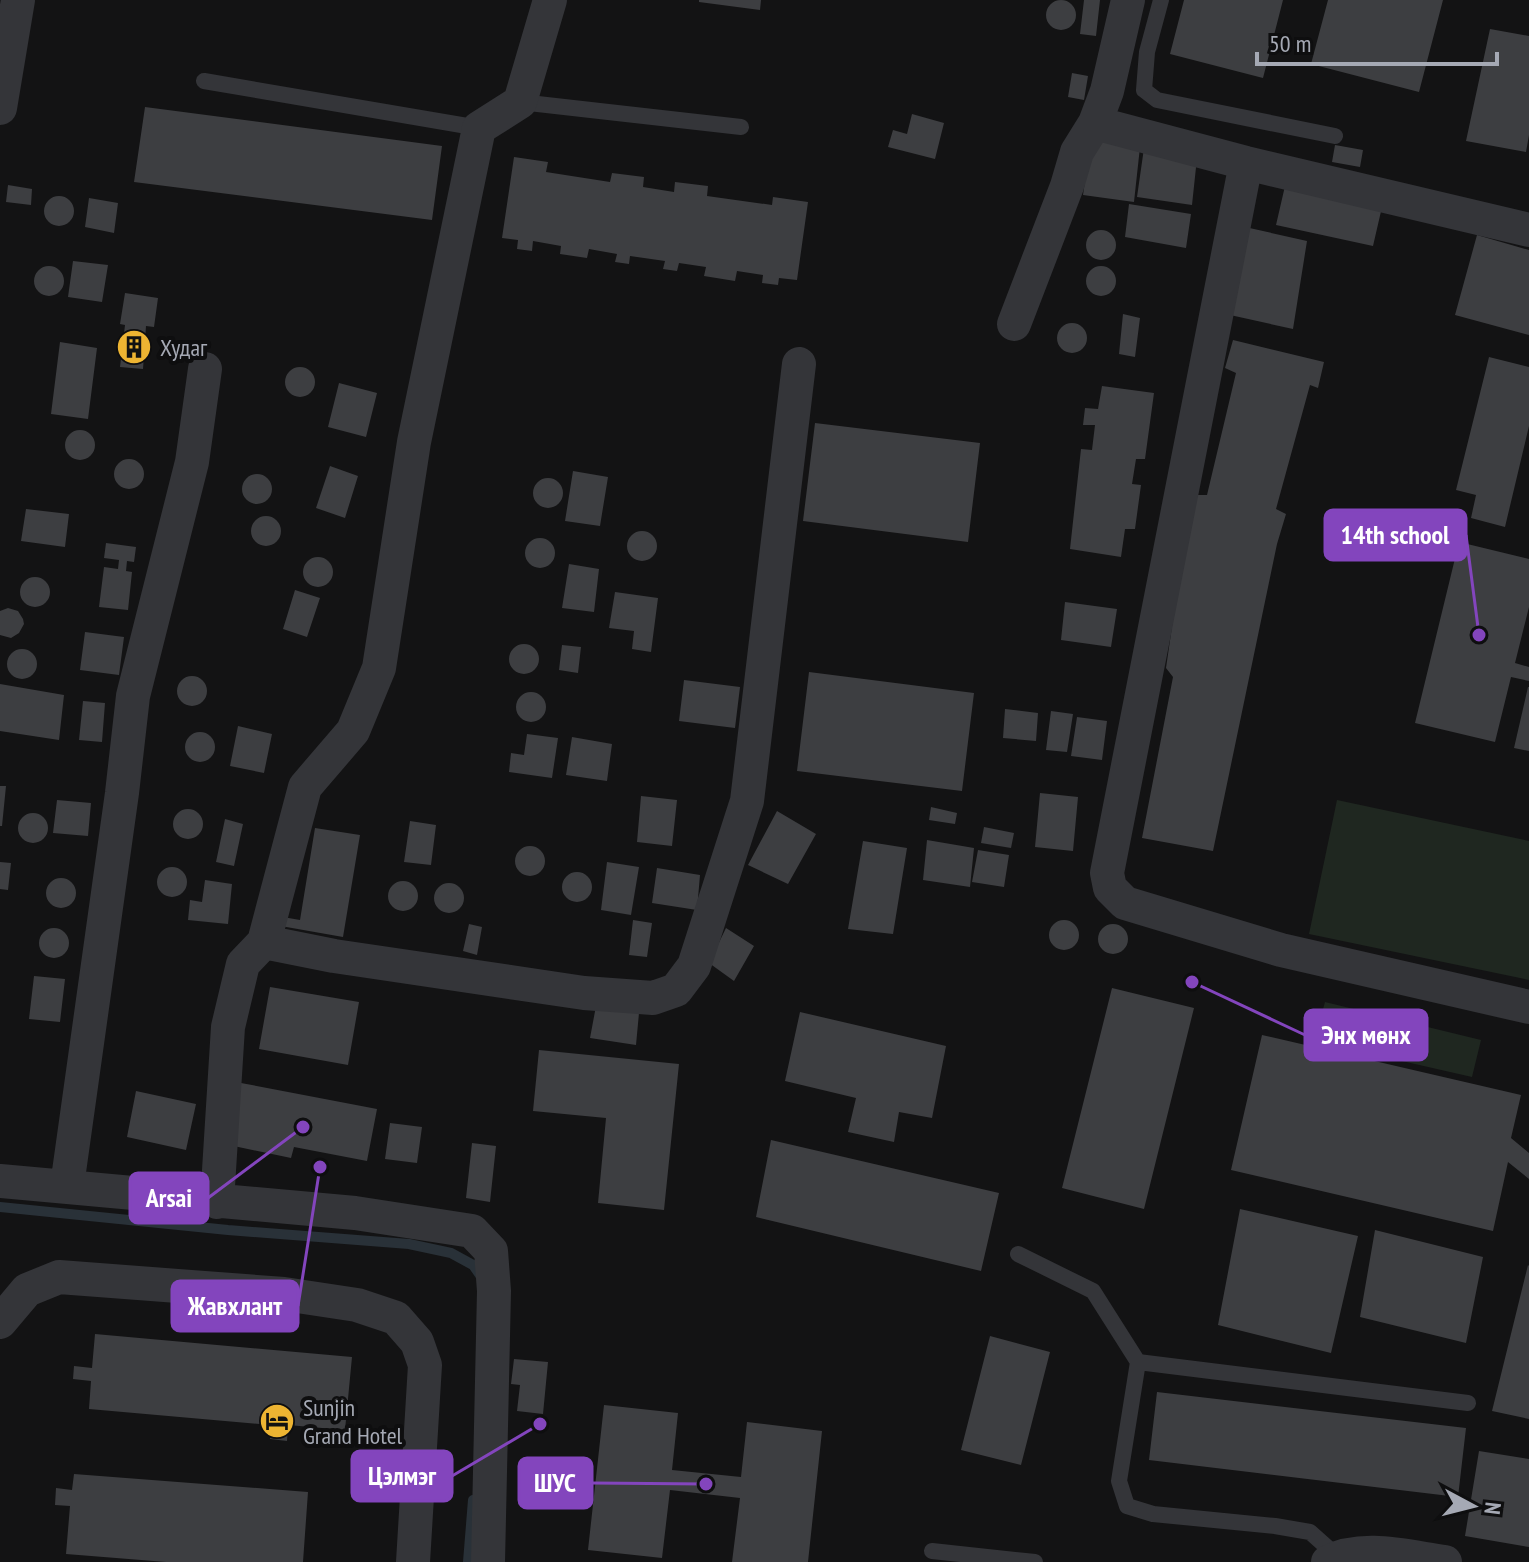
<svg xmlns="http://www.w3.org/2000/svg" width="1529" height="1562" font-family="'PT Sans Narrow',sans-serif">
<rect width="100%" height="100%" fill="#131314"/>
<path fill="#1f2720" d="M1337,800L1529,841V980L1309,934Z
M1325,1002L1481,1040L1472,1077L1314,1041Z"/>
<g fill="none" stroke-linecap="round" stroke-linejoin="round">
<path stroke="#293138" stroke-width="10" d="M0,1207L228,1230L409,1244L451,1253L473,1265L482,1278
M468,1562L473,1500"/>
</g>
<path fill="#3d3e41" d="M699,0H761L760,10L699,2Z
M1084,0H1100L1096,36L1080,34Z
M1184,0H1283L1263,78L1170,54Z
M1328,0H1443L1419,92L1311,64Z
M1046 15a15 15 0 1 1 30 0a15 15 0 1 1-30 0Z
M1490,29L1529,36V135L1526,152L1466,141Z
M1072,73L1088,76L1084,100L1068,97Z
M145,107L442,146L432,220L134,182Z
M912,114L944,123L935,159L888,147L893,130L907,134Z
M1091,139L1140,147L1134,202L1083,195Z
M1335,145L1363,150L1360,167L1332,162Z
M1144,148L1197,158L1192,205L1137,197Z
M514,157L548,162L546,172L610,182L612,173L644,177L643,187L674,192L675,182L708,186L707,196L772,205L773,197L808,202L797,280L779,278L778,285L762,283L763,275L737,271L735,281L704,276L706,267L679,263L677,271L663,269L665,261L630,256L629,264L615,262L617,254L589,249L587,258L560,254L561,246L533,241L532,251L517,249L518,240L502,238Z
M8,185L32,189L31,205L6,202Z
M1285,186L1382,207L1373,246L1276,225Z
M44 211a15 15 0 1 1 30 0a15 15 0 1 1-30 0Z
M89,198L118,203L114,233L85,227Z
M1129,204L1191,214L1186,248L1125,237Z
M1236,225L1307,241L1293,329L1221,313Z
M1086 245a15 15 0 1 1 30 0a15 15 0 1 1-30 0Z
M1477,235L1529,250V335L1455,315Z
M73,261L108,265L102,302L68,297Z
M1086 281a15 15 0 1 1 30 0a15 15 0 1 1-30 0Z
M34 281a15 15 0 1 1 30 0a15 15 0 1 1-30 0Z
M125,293L158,298L154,327L146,326L143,369L120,367L125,325L120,324Z
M1123,314L1140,318L1135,357L1119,354Z
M1057 338a15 15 0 1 1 30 0a15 15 0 1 1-30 0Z
M1233,340L1324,362L1318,388L1310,385L1276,509L1286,514L1277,544L1213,851L1142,838L1173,677L1166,668L1187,523L1194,495H1207L1236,373L1225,368Z
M60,342L97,348L88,419L51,414Z
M1489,357L1529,367V426L1505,527L1471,518L1476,495L1456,490Z
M285 382a15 15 0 1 1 30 0a15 15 0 1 1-30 0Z
M339,383L377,393L366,437L328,427Z
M1102,386L1154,393L1145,459H1136L1132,484L1141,485L1135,529H1125L1121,557L1070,549L1081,449L1092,450L1095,425H1083L1085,408L1098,409Z
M815,423L980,443L968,542L803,521Z
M65 445a15 15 0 1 1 30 0a15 15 0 1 1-30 0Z
M114 474a15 15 0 1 1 30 0a15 15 0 1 1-30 0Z
M330,466L358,476L345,518L316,508Z
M573,471L608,477L600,526L565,521Z
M242 489a15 15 0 1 1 30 0a15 15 0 1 1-30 0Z
M533 493a15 15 0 1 1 30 0a15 15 0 1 1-30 0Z
M26,509L69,514L65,547L21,541Z
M251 531a15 15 0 1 1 30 0a15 15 0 1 1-30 0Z
M627 546a15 15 0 1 1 30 0a15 15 0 1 1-30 0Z
M525 553a15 15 0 1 1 30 0a15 15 0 1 1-30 0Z
M1459,542L1529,559V607L1515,663L1529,667V681L1511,677L1495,742L1415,723Z
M106,543L136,547L134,562L127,561L126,571L132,572L128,610L99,607L104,567L118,569L119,560L104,558Z
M303 572a15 15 0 1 1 30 0a15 15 0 1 1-30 0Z
M569,564L599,569L594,612L562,608Z
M20 592a15 15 0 1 1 30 0a15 15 0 1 1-30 0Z
M295,590L320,598L307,637L283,629Z
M615,592L658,598L651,652L632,649L634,631L609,628Z
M1065,602L1117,609L1111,647L1061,640Z
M8,608L18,611L23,619L24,624L19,633L11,638L0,635V611Z
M85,632L124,637L119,675L80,670Z
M509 659a15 15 0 1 1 30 0a15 15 0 1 1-30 0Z
M562,645L581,647L578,673L559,670Z
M7 664a15 15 0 1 1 30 0a15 15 0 1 1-30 0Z
M809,672L974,693L962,791L797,771Z
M177 691a15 15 0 1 1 30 0a15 15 0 1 1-30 0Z
M684,680L740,687L735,728L679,721Z
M0,684L64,695L59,740L0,731Z
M1528,687H1529V751L1514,748Z
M516 707a15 15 0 1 1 30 0a15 15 0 1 1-30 0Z
M83,701L105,703L102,742L79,740Z
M1005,709L1038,713L1036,741L1003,738Z
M1051,711L1073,714L1067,752L1046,750Z
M1077,717L1107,721L1102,760L1071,756Z
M238,726L272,734L264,773L230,766Z
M185 747a15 15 0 1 1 30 0a15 15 0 1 1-30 0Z
M527,734L558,738L552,778L509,772L511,753L524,755Z
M572,737L612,744L607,781L566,775Z
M0,786H6L2,826H0Z
M1040,793L1078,797L1073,851L1035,847Z
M641,796L677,800L672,846L637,842Z
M57,800L91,803L88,836L53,833Z
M931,807L957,813L955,824L929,820Z
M173 824a15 15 0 1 1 30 0a15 15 0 1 1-30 0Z
M777,811L816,834L788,884L748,865Z
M18 828a15 15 0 1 1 30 0a15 15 0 1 1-30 0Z
M225,819L243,824L234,866L216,862Z
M410,821L436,825L431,865L404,862Z
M984,827L1014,833L1011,848L981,843Z
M315,828L360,835L343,937L275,925L277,916L300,920Z
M927,840L974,848L970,887L923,880Z
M863,841L907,848L893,934L848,929Z
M515 861a15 15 0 1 1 30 0a15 15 0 1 1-30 0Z
M978,850L1009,855L1004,887L972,882Z
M0,862L11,863L8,890L0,889Z
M607,862L639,867L631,915L601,910Z
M157 882a15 15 0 1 1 30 0a15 15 0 1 1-30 0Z
M657,868L700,875L697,910L652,903Z
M562 887a15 15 0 1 1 30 0a15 15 0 1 1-30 0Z
M46 893a15 15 0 1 1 30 0a15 15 0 1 1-30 0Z
M205,880L232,884L228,924L188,920L190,900L202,902Z
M388 896a15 15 0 1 1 30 0a15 15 0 1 1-30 0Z
M434 898a15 15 0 1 1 30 0a15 15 0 1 1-30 0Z
M633,920L652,923L647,957L629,955Z
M1049 935a15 15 0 1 1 30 0a15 15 0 1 1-30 0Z
M469,924L482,927L477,955L463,951Z
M1098 939a15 15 0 1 1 30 0a15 15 0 1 1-30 0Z
M726,928L754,946L734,981L709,963Z
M39 943a15 15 0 1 1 30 0a15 15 0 1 1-30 0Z
M34,976L65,979L60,1022L29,1019Z
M270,987L359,1002L348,1065L259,1049Z
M1112,988L1194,1008L1144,1209L1062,1188Z
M596,1006L639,1013L636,1045L590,1038Z
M800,1012L946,1046L932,1118L899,1112L894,1142L848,1132L856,1098L785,1081Z
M1262,1035L1521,1095L1511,1138L1529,1153V1179L1508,1162L1493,1231L1231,1170Z
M539,1050L679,1064L664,1210L598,1203L606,1118L533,1111Z
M241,1083L377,1109L367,1161L294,1147L291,1158L229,1145Z
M136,1091L196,1104L186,1150L127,1137Z
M390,1123L422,1127L417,1163L385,1159Z
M771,1140L999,1193L981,1271L756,1217Z
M472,1143L496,1146L490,1202L466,1198Z
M1240,1209L1358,1236L1331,1353L1218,1325Z
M1375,1230L1483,1257L1466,1343L1360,1317Z
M1528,1265L1529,1266V1419L1492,1411Z
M95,1334L352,1357L345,1430L288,1425L287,1441L270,1439L271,1425L89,1409L91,1381L73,1379L74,1366L92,1368Z
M990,1336L1050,1352L1021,1465L961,1450Z
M514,1359L548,1362L543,1414L517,1411L520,1385L511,1384Z
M1157,1392L1466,1428L1458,1497L1149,1460Z
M604,1405L678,1413L672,1470L741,1477L747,1422L822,1431L808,1562H732L740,1498L670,1490L662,1558L588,1550Z
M1479,1451L1529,1459V1547L1465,1536Z
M74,1474L308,1492L303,1562H166L66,1554L70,1506L55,1505L56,1488L72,1490Z"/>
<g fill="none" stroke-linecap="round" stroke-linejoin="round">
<path stroke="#343539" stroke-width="16" d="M1161,0L1147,52L1144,90L1157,100L1335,136
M204,81L479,128
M520,102L741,127
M1018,1254L1093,1291L1138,1362L1119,1481L1127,1506L1153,1514L1275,1526L1310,1532L1338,1557
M1138,1362L1468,1403
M932,1551L1035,1562"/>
<path stroke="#343539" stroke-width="34" d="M0,108L18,0
M1095,123L1246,163L1529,230
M1246,163L1107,873L1110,888L1125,903L1281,950L1529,1007
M1014,324L1067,186L1077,152L1095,123L1107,91L1128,0
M264,942L334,956L584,993L653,998L676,990L694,966L747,801L799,364
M0,1181L355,1213L472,1231L491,1251L494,1291L488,1562
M67,1186L122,793L133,696L192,462L205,369
M217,1202L228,1027L243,964L264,942L305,787L353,731L379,668L414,442L479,128L520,102L550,0
M0,1322L27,1290L59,1277L284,1294L357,1305L396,1318L417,1342L425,1365L413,1562
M1328,1562C1363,1544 1408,1557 1445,1562"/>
</g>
<defs>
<g id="building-disc" transform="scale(1.8)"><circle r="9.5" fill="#edb432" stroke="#0e0e0f"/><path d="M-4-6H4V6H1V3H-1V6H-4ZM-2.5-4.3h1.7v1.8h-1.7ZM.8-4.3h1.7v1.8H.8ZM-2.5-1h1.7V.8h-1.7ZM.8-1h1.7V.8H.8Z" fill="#111"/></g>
<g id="hotel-disc" transform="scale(1.8)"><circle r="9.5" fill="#edb432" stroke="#0e0e0f"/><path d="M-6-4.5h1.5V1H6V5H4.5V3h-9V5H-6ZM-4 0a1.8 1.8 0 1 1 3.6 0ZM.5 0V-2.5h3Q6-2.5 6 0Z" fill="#111"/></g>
</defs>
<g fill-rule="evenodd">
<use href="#building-disc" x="134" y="347"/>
<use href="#hotel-disc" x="277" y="1421"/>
</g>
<g text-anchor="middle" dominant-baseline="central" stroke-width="8" stroke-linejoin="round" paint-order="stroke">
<g font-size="24" fill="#a5a9b4" stroke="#0e0e0f" text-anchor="start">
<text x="160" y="347">Худаг</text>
<text x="303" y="1407">Sunjin<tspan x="303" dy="28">Grand Hotel</tspan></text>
</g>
</g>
<path fill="none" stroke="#8345bd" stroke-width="3" d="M1479 635L1466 535M1192 982L1305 1035M303 1127L208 1198M320 1167L298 1306M540 1424L452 1476M706 1484L592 1483"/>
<g fill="#8345bd" stroke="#0e0e0f" stroke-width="3">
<circle cx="1479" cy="635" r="8"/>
<circle cx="1192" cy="982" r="8"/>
<circle cx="303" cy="1127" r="8"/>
<circle cx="320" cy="1167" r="8"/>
<circle cx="540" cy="1424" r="8"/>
<circle cx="706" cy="1484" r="8"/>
</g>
<g fill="#8345bd" stroke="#8345bd" stroke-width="3">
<rect x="1325" y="510" width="141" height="50" rx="8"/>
<rect x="1305" y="1010" width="122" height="50" rx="8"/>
<rect x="130" y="1173" width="78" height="50" rx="8"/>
<rect x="172" y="1281" width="126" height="50" rx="8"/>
<rect x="352" y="1451" width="100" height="50" rx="8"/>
<rect x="519" y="1458" width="73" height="50" rx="8"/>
</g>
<g font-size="26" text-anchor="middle" font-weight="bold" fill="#fff">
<text x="1395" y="544">14th school</text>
<text x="1366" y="1044">Энх мөнх</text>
<text x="169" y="1207">Arsai</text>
<text x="235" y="1315">Жавхлант</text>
<text x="402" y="1485">Цэлмэг</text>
<text x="555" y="1492">ШУС</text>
</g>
<g transform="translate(1473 1506) rotate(97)" stroke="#0e0e0f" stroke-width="6" paint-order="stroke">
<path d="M0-6L14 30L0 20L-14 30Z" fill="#a5a9b4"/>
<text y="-12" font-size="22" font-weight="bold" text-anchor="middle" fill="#a5a9b4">N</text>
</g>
<path d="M1257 52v12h240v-12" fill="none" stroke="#a5a9b4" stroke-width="4"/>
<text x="1269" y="52" font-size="24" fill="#a5a9b4" stroke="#0e0e0f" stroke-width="6" paint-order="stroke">50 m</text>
</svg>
